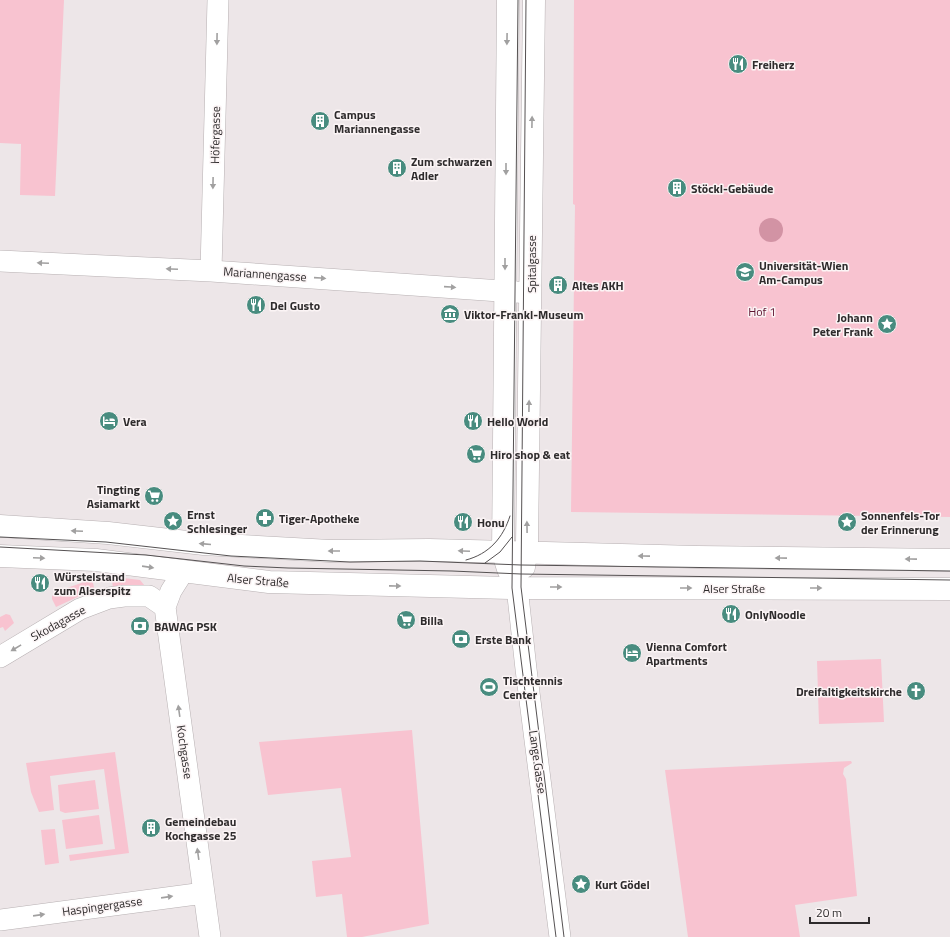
<svg xmlns="http://www.w3.org/2000/svg" width="950" height="937" font-family="'Titillium Web',sans-serif">
<rect width="100%" height="100%" fill="#ede6e8"/>
<path fill="#f8c3d0" d="M0,0H64L55,196L20,195L21,144L0,143Z
M574,0H950V517L571,512L575,205L573,204Z
M115,577L140,580L145,586L113,589L112,579Z
M90,580L93,583L95,592L84,594L56,607L52,599V596L64,589Z
M6,614L10,615L14,623L5,631L3,627L0,628V617Z
M881,659L884,722L819,724L817,661Z
M412,730L429,924L362,937H347L342,894L316,897L312,861L351,857L341,788L268,795L259,742Z
M115,752L129,853L70,861L69,855L115,849L104,769L50,776L54,810L39,812L31,792L26,763Z
M851,761L852,763L844,768L843,774L846,779L857,896L795,905L800,937H688L665,770Z
M95,780L99,809L65,813L60,811L58,785Z
M99,815L103,844L66,849L62,820Z
M55,829L59,863L45,865L41,830Z"/>
<path fill="#d293a4" d="M759 230a12 12 0 1 1 24 0a12 12 0 1 1-24 0Z"/>
<g fill="none" stroke-linecap="round" stroke-linejoin="round">
<g stroke="#b7b0b2" stroke-width="22">
<path id="street" d="M0,261L211,271L530,293
M211,271L218,0
M183,572L171,591L165,607L210,937
M517,587L526,669L560,937
M0,657L80,609L109,598L124,596H149L165,607
M0,920L204,893"/>
</g>
<g stroke="#b7b0b2" stroke-width="23">
<path id="secondary" d="M508,0L503,553L508,569L517,587
M0,526L108,533L204,544L330,551L429,550L697,557L950,560
M0,556L96,560L269,582L512,588L950,589
M524,567L527,545L534,0"/>
</g>
<use href="#street" stroke="#fff" stroke-width="21"/>
<use href="#secondary" stroke="#fff" stroke-width="22"/>
<path stroke="#555152" stroke-width="1" d="M518,0L512,588L556,937
M526,0L521,587L564,937
M0,537L106,542L231,556L350,562L420,561L521,565L950,571
M0,547L146,555L244,566L288,568L452,571L521,574L950,580
M466,560C489,554 503,538 510,516
M485,563L500,552L512,537"/>
</g>
<defs><path id="oneway-solid" d="M-6-.8H1V-3.2L6.5 0L1 3.2V.8H-6Z"/></defs>
<g fill="#a1a0a0">
<use href="#oneway-solid" transform="translate(217 39) rotate(91)"/>
<use href="#oneway-solid" transform="translate(507 39) rotate(91)"/>
<use href="#oneway-solid" transform="translate(532 122) rotate(-89)"/>
<use href="#oneway-solid" transform="translate(506 169) rotate(90)"/>
<use href="#oneway-solid" transform="translate(213 183) rotate(91)"/>
<use href="#oneway-solid" transform="translate(43 263) rotate(-177)"/>
<use href="#oneway-solid" transform="translate(505 264) rotate(90)"/>
<use href="#oneway-solid" transform="translate(172 269) rotate(-177)"/>
<use href="#oneway-solid" transform="translate(320 278) rotate(4)"/>
<use href="#oneway-solid" transform="translate(450 287) rotate(4)"/>
<use href="#oneway-solid" transform="translate(529 406) rotate(-89)"/>
<use href="#oneway-solid" transform="translate(527 527) rotate(-91)"/>
<use href="#oneway-solid" transform="translate(77 531) rotate(-177)"/>
<use href="#oneway-solid" transform="translate(205 544) rotate(-175)"/>
<use href="#oneway-solid" transform="translate(334 551) rotate(-180)"/>
<use href="#oneway-solid" transform="translate(464 551) rotate(-178)"/>
<use href="#oneway-solid" transform="translate(644 556) rotate(-179)"/>
<use href="#oneway-solid" transform="translate(39 558) rotate(3)"/>
<use href="#oneway-solid" transform="translate(781 558) rotate(-179)"/>
<use href="#oneway-solid" transform="translate(911 559) rotate(-179)"/>
<use href="#oneway-solid" transform="translate(148 567) rotate(8)"/>
<use href="#oneway-solid" transform="translate(395 586) rotate(1)"/>
<use href="#oneway-solid" transform="translate(556 587)"/>
<use href="#oneway-solid" transform="translate(686 588)"/>
<use href="#oneway-solid" transform="translate(816 588)"/>
<use href="#oneway-solid" transform="translate(16 648) rotate(149)"/>
<use href="#oneway-solid" transform="translate(179 711) rotate(-98)"/>
<use href="#oneway-solid" transform="translate(198 854) rotate(-98)"/>
<use href="#oneway-solid" transform="translate(167 897) rotate(-8)"/>
<use href="#oneway-solid" transform="translate(39 915) rotate(-8)"/>
</g>
<defs>
<g id="restaurant-disc" transform="scale(1)"><circle r="9.5" fill="#488c7f" stroke="#fbf4f5"/><path d="M-5-6h1v4h1v-4h1v4h1v-4h1v5L-1.5 .5V6h-2V.5L-5-1ZM5-6V6H3V1.5H1.5Q1.5-4 5-6Z" fill="#fff"/></g>
<g id="building-disc" transform="scale(1)"><circle r="9.5" fill="#488c7f" stroke="#fbf4f5"/><path d="M-4-6H4V6H1V3H-1V6H-4ZM-2.5-4.3h1.7v1.8h-1.7ZM.8-4.3h1.7v1.8H.8ZM-2.5-1h1.7V.8h-1.7ZM.8-1h1.7V.8H.8Z" fill="#fff"/></g>
<g id="university-disc" transform="scale(1)"><circle r="9.5" fill="#488c7f" stroke="#fbf4f5"/><path d="M0-5L7-2L0 1L-7-2ZM-4 1L0 2.5L4 1V4Q0 6-4 4Z" fill="#fff"/></g>
<g id="museum-disc" transform="scale(1)"><circle r="9.5" fill="#488c7f" stroke="#fbf4f5"/><path d="M0-6L6-3V-2H-6V-3ZM-5-1h2V3h-2ZM-1-1h2V3h-2ZM3-1h2V3H3ZM-6 4H6V6H-6Z" fill="#fff"/></g>
<g id="sight-disc" transform="scale(1)"><circle r="9.5" fill="#488c7f" stroke="#fbf4f5"/><path d="M0-6L1.8-2.2L6-1.7L2.9 1.2L3.7 5.4L0 3.3L-3.7 5.4L-2.9 1.2L-6-1.7L-1.8-2.2Z" fill="#fff"/></g>
<g id="hotel-disc" transform="scale(1)"><circle r="9.5" fill="#488c7f" stroke="#fbf4f5"/><path d="M-6-4.5h1.5V1H6V5H4.5V3h-9V5H-6ZM-4 0a1.8 1.8 0 1 1 3.6 0ZM.5 0V-2.5h3Q6-2.5 6 0Z" fill="#fff"/></g>
<g id="supermarket-disc" transform="scale(1)"><circle r="9.5" fill="#488c7f" stroke="#fbf4f5"/><path d="M-6-5.5h2.5l.6 2H6L4.5 2H-2.5L-4.4-4H-6ZM-1.5 3.2a1.3 1.3 0 1 0 .1 0ZM3 3.2a1.3 1.3 0 1 0 .1 0Z" fill="#fff"/></g>
<g id="pharmacy-disc" transform="scale(1)"><circle r="9.5" fill="#488c7f" stroke="#fbf4f5"/><path d="M-2-6h4v4h4v4h-4v4h-4v-4h-4v-4h4Z" fill="#fff"/></g>
<g id="bank-disc" transform="scale(1)"><circle r="9.5" fill="#488c7f" stroke="#fbf4f5"/><path d="M-6-4H6V4H-6ZM0-2.3a2.3 2.3 0 1 0 0 4.6a2.3 2.3 0 1 0 0-4.6Z" fill="#fff"/></g>
<g id="stadium-disc" transform="scale(1)"><circle r="9.5" fill="#488c7f" stroke="#fbf4f5"/><path d="M0-5a6.5 5 0 1 0 0 10a6.5 5 0 1 0 0-10ZM-3.5-1.8h7v3.6h-7Z" fill="#fff"/></g>
<g id="church-disc" transform="scale(1)"><circle r="9.5" fill="#488c7f" stroke="#fbf4f5"/><path d="M-1.2-6h2.4v3.5h3.3v2.4h-3.3V6h-2.4V-.1h-3.3v-2.4h3.3Z" fill="#fff"/></g>
</defs>
<g fill-rule="evenodd">
<use href="#restaurant-disc" x="738" y="64"/>
<use href="#building-disc" x="320" y="121"/>
<use href="#building-disc" x="397" y="168"/>
<use href="#building-disc" x="677" y="188"/>
<use href="#university-disc" x="745" y="272"/>
<use href="#building-disc" x="558" y="285"/>
<use href="#restaurant-disc" x="256" y="305"/>
<use href="#museum-disc" x="450" y="314"/>
<use href="#sight-disc" x="887" y="324"/>
<use href="#hotel-disc" x="109" y="421"/>
<use href="#restaurant-disc" x="473" y="421"/>
<use href="#supermarket-disc" x="476" y="454"/>
<use href="#supermarket-disc" x="154" y="496"/>
<use href="#pharmacy-disc" x="265" y="518"/>
<use href="#sight-disc" x="173" y="521"/>
<use href="#restaurant-disc" x="463" y="522"/>
<use href="#sight-disc" x="847" y="522"/>
<use href="#restaurant-disc" x="40" y="583"/>
<use href="#restaurant-disc" x="731" y="614"/>
<use href="#supermarket-disc" x="406" y="620"/>
<use href="#bank-disc" x="140" y="626"/>
<use href="#bank-disc" x="461" y="639"/>
<use href="#hotel-disc" x="632" y="653"/>
<use href="#stadium-disc" x="489" y="687"/>
<use href="#church-disc" x="916" y="691"/>
<use href="#building-disc" x="151" y="828"/>
<use href="#sight-disc" x="581" y="884"/>
</g>
<g text-anchor="middle" dominant-baseline="central" stroke-width="3" stroke-linejoin="round" paint-order="stroke">
<g font-size="12" font-weight="bold" fill="#2e2b2c" stroke="#fbf4f5" text-anchor="start">
<text x="752" y="64">Freiherz</text>
<text x="334" y="114">Campus<tspan x="334" dy="14">Mariannengasse</tspan></text>
<text x="411" y="161">Zum schwarzen<tspan x="411" dy="14">Adler</tspan></text>
<text x="691" y="188">Stöckl-Gebäude</text>
<text x="759" y="265">Universität-Wien<tspan x="759" dy="14">Am-Campus</tspan></text>
<text x="572" y="285">Altes AKH</text>
<text x="270" y="305">Del Gusto</text>
<text x="464" y="314">Viktor-Frankl-Museum</text>
<text x="873" y="317" text-anchor="end">Johann<tspan x="873" dy="14">Peter Frank</tspan></text>
<text x="123" y="421">Vera</text>
<text x="487" y="421">Hello World</text>
<text x="490" y="454">Hiro shop &amp; eat</text>
<text x="140" y="489" text-anchor="end">Tingting<tspan x="140" dy="14">Asiamarkt</tspan></text>
<text x="187" y="514">Ernst<tspan x="187" dy="14">Schlesinger</tspan></text>
<text x="861" y="515">Sonnenfels-Tor<tspan x="861" dy="14">der Erinnerung</tspan></text>
<text x="279" y="518">Tiger-Apotheke</text>
<text x="477" y="522">Honu</text>
<text x="54" y="576">Würstelstand<tspan x="54" dy="14">zum Alserspitz</tspan></text>
<text x="745" y="614">OnlyNoodle</text>
<text x="420" y="620">Billa</text>
<text x="154" y="626">BAWAG PSK</text>
<text x="475" y="639">Erste Bank</text>
<text x="646" y="646">Vienna Comfort<tspan x="646" dy="14">Apartments</tspan></text>
<text x="503" y="680">Tischtennis<tspan x="503" dy="14">Center</tspan></text>
<text x="902" y="691" text-anchor="end">Dreifaltigkeitskirche</text>
<text x="165" y="821">Gemeindebau<tspan x="165" dy="14">Kochgasse 25</tspan></text>
<text x="595" y="884">Kurt Gödel</text>
</g>
<g font-size="12" fill="#2e2b2c" stroke="#fbf4f5">
<text transform="translate(215 135) rotate(-89)">Höfergasse</text>
<text transform="translate(531 264) rotate(-90)">Spitalgasse</text>
<text transform="translate(265 274) rotate(4)">Mariannengasse</text>
<text transform="translate(258 580) rotate(5)">Alser Straße</text>
<text x="734" y="588">Alser Straße</text>
<text transform="translate(58 623) rotate(-29)">Skodagasse</text>
<text transform="translate(185 752) rotate(82)">Kochgasse</text>
<text transform="translate(538 762) rotate(82)">Lange Gasse</text>
<text transform="translate(102 906) rotate(-8)">Haspingergasse</text>
</g>
<g font-size="12" fill="#5f1531" stroke="#fbf4f5">
<text x="762" y="311">Hof 1</text>
</g>
</g>
<path d="M810 917v6h59v-6" fill="none" stroke="#2e2b2c" stroke-width="2"/>
<text x="816" y="917" font-size="12" fill="#2e2b2c" stroke="#fbf4f5" stroke-width="3" paint-order="stroke">20 m</text>
</svg>
